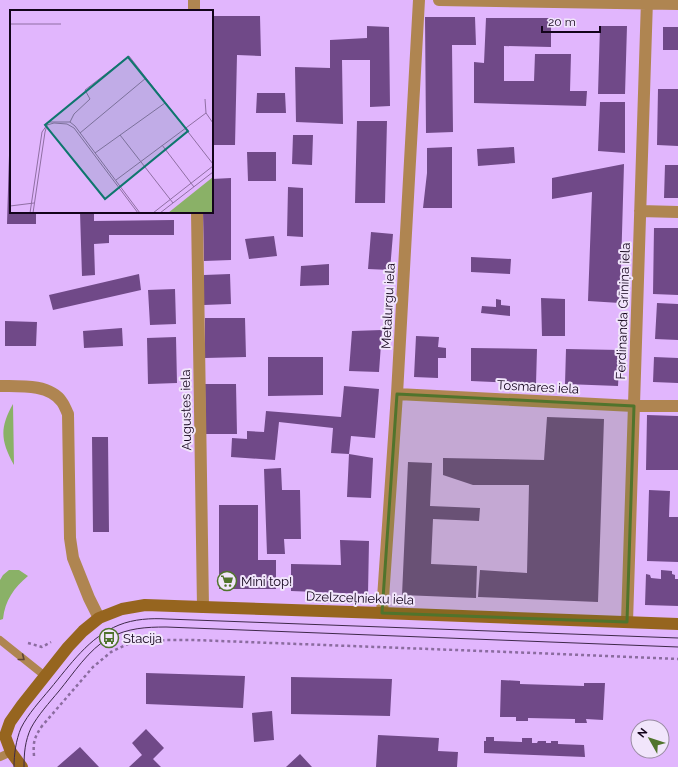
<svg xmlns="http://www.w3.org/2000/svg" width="678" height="767" font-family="Raleway,sans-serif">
<rect width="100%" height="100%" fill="#e1b6fd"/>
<path fill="#8ab167" d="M13,404L14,465C0,440 0,427 13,404Z
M9,570H19L28,576C14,588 5,600 3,619L0,620V580L3,575Z"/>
<path fill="#704988" d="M212,16H260L261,56L237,55L235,145H212Z
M425,17H475L476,45H452L453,132L426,133Z
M486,18H552L551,22V47L504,46V81H534L535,54H571L570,91H587L586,106L474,103V62L484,63Z
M367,26L389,27L390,106L370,107V60H342L343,124L296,122L295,67L330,68V40L367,38Z
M600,26H627L625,94H598Z
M663,27H678V50H663Z
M658,89H678V146L657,145Z
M257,93H285L286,113H256Z
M600,102H625V153L598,151Z
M10,121H11V212H36V224H7Z
M357,121H387L385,203H355Z
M293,135H313L312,165L292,164Z
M452,147V208H423L427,173V148Z
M514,147L515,163L478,166L477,149Z
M247,152H276V181H248Z
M624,164L620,303L588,301L592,192L552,199V178Z
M665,165H678V198H664Z
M231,178V260L204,261L203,212H212V179Z
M288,187L303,188V237L287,236Z
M80,212H94V221L174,220V235H109V243L94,244L95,275L82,276Z
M654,228H678V295L653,294Z
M371,232L393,234L390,270L368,269Z
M274,236L277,256L249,259L245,239Z
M471,257L511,259L510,274L471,272Z
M329,264V285L300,286L301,266Z
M139,274L141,290L53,310L49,295Z
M230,274L231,304L204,305V275Z
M175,289L176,324L150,325L148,290Z
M541,298L565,299V336H542Z
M496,299L501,300V305L510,306V316L481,313L482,306L496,307Z
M657,303L678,304V340L655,339Z
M205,318H245L246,357L205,358Z
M5,321L37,322L36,346H5Z
M122,328L123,346L84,348L83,331Z
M382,330L379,372L349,371L352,331Z
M416,336L439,337L438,347L446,348V358H438V378L414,377Z
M176,337L177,383L148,384L147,338Z
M471,348L537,349L536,384L471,381Z
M566,349L620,350L618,386L565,384Z
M268,357H323V395L268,396Z
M654,357L678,358V383L653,382Z
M205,384H236L237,434H206Z
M344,386L379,389L375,438L351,436L349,454L331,453L333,428L279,422L275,460L231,457L232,438L247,439V431L264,432L266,411L341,417Z
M647,415L678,416V470H646Z
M547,417L604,419L598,602L478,597L480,570L527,573L529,485H473L443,475V458L544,460Z
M92,437H108L109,532H93Z
M349,454L373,458L371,498L347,497Z
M408,462L432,463L430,506L480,508L479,521L433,519L431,564L477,566L476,598L402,595Z
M281,468L282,490H300L301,539H284L285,554H267L264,469Z
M649,490L670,491L669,517H678V562L647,561Z
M219,505H258V560H276V589H219Z
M340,540L369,541L368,594L291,591V564L341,565Z
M661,570L672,571V574L675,575V579H678V606L645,605L646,574L650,575L651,578L661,579Z
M146,673L245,676L243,708L146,704Z
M291,677L392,679L390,716L291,714Z
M501,680L520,681V684L584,686V683H605L603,720L586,719L587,723H575V719L528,718V721H516V717H500Z
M272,711L274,740L254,742L252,713Z
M146,729L164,748L153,759L161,767H129L142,755L132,743Z
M378,735L439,738L438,751L458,752L457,767H376Z
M486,737H494V741L522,742V738H532V743H537L538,741H546V743H551V741H558V744L584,745L585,757L484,753V741H486Z
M80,747L99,767H57Z
M300,754L312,767H286Z"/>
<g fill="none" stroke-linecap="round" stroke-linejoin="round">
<path stroke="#8b6c9f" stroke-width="2.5" stroke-dasharray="3 3" stroke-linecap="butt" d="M28,643L42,647L51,642
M34,756C33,742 34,738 42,726L93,667L111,652L132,642L167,640H194L560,654L678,659"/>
<path stroke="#af8551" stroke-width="8" d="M0,640L45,676
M0,757L11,752"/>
<path stroke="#af8551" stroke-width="12" d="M194,0V11
M439,0L678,4
M640,211L678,212
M197,212L203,607
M0,386C20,386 50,384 62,402C65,406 66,410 68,414L70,538L73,558L89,598L99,618
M397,394L634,406H678
M382,613L397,394L419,0
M627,622L647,0"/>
<path stroke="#96651f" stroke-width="12" d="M22,767L11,752L5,736L10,722L22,705L68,647L83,631L99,618L122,609L145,605L203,607L382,613L678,624"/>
<path stroke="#3e294a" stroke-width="1" d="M14,767C14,754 16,740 21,728C28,714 40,701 50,689C70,665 89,637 119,625C134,619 151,618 167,619L678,638
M24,767C24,753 25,741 31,728C38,715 49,703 59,691C73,674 89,649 109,638C128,628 146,627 166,627L678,647"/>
</g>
<defs><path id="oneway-chevron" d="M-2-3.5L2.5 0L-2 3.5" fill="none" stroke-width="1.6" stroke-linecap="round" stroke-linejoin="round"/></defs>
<use stroke="#614436" href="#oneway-chevron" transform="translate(22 658) rotate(38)"/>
<path fill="#50742c" fill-opacity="0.2" stroke="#50742c" stroke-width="3" stroke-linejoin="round" d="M397,394L634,406L627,622L382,613Z"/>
<defs>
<g id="supermarket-ring" transform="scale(1)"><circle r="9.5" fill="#f1e5fb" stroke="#50742c" stroke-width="1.5"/><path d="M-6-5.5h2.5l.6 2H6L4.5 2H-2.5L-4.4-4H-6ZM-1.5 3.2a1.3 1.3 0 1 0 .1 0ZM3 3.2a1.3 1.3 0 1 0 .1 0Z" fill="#50742c"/></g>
<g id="bus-ring" transform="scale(1)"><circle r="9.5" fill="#f1e5fb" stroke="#50742c" stroke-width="1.5"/><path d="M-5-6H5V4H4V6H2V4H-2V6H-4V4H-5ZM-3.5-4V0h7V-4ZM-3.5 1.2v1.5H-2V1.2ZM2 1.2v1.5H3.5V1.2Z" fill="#50742c"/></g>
</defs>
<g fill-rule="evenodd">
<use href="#supermarket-ring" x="227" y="581"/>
<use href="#bus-ring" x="109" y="638"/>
</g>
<g text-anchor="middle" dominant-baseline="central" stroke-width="4" stroke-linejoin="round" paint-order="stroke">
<g font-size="13" fill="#13041b" stroke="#f1e5fb">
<text transform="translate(388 306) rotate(-87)">Metalurgu iela</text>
<text transform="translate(623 311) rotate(-88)">Ferdinanda Grīniņa iela</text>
<text transform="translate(538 387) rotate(3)">Tosmares iela</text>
<text transform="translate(186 410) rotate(-91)">Augustes iela</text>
<text transform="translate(360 598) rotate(2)">Dzelzceļnieku iela</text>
</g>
<g font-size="13" fill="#13041b" stroke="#f1e5fb" text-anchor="start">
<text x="241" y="581">Mini top!</text>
<text x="123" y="638">Stacija</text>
</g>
</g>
<g transform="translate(10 10)">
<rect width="203" height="203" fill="#e1b6fd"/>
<path d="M203,167V203H158Z" fill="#8ab167"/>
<path fill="none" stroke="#8f6fa3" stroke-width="1" d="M0,14H51M195,89L196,103L203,113M60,112L64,104L80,89L75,80L119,46L203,154M70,123L136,68M110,125L163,193M152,135L184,177M85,143L155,93M106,170L196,103M0,196L24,193M20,203L32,122L37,115L44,113L57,114L64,118L128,203M23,203L35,122L38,112H60L65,116L130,203M143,203L203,156M150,203L203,162"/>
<path fill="#0f766e" fill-opacity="0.15" stroke="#0f766e" stroke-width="2" d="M118,47L178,121L95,189L35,115Z"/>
<rect width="203" height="203" fill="none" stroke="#13041b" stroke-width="2"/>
</g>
<g transform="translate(650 739) rotate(309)"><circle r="19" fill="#f1e5fb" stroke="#988ba1"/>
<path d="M0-3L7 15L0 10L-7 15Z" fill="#50742c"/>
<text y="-6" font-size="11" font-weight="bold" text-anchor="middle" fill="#13041b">N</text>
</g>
<path d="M542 26v6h58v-6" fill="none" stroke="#13041b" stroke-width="2"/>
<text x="548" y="26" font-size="12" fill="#13041b" stroke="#f1e5fb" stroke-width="3" paint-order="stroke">20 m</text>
</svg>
